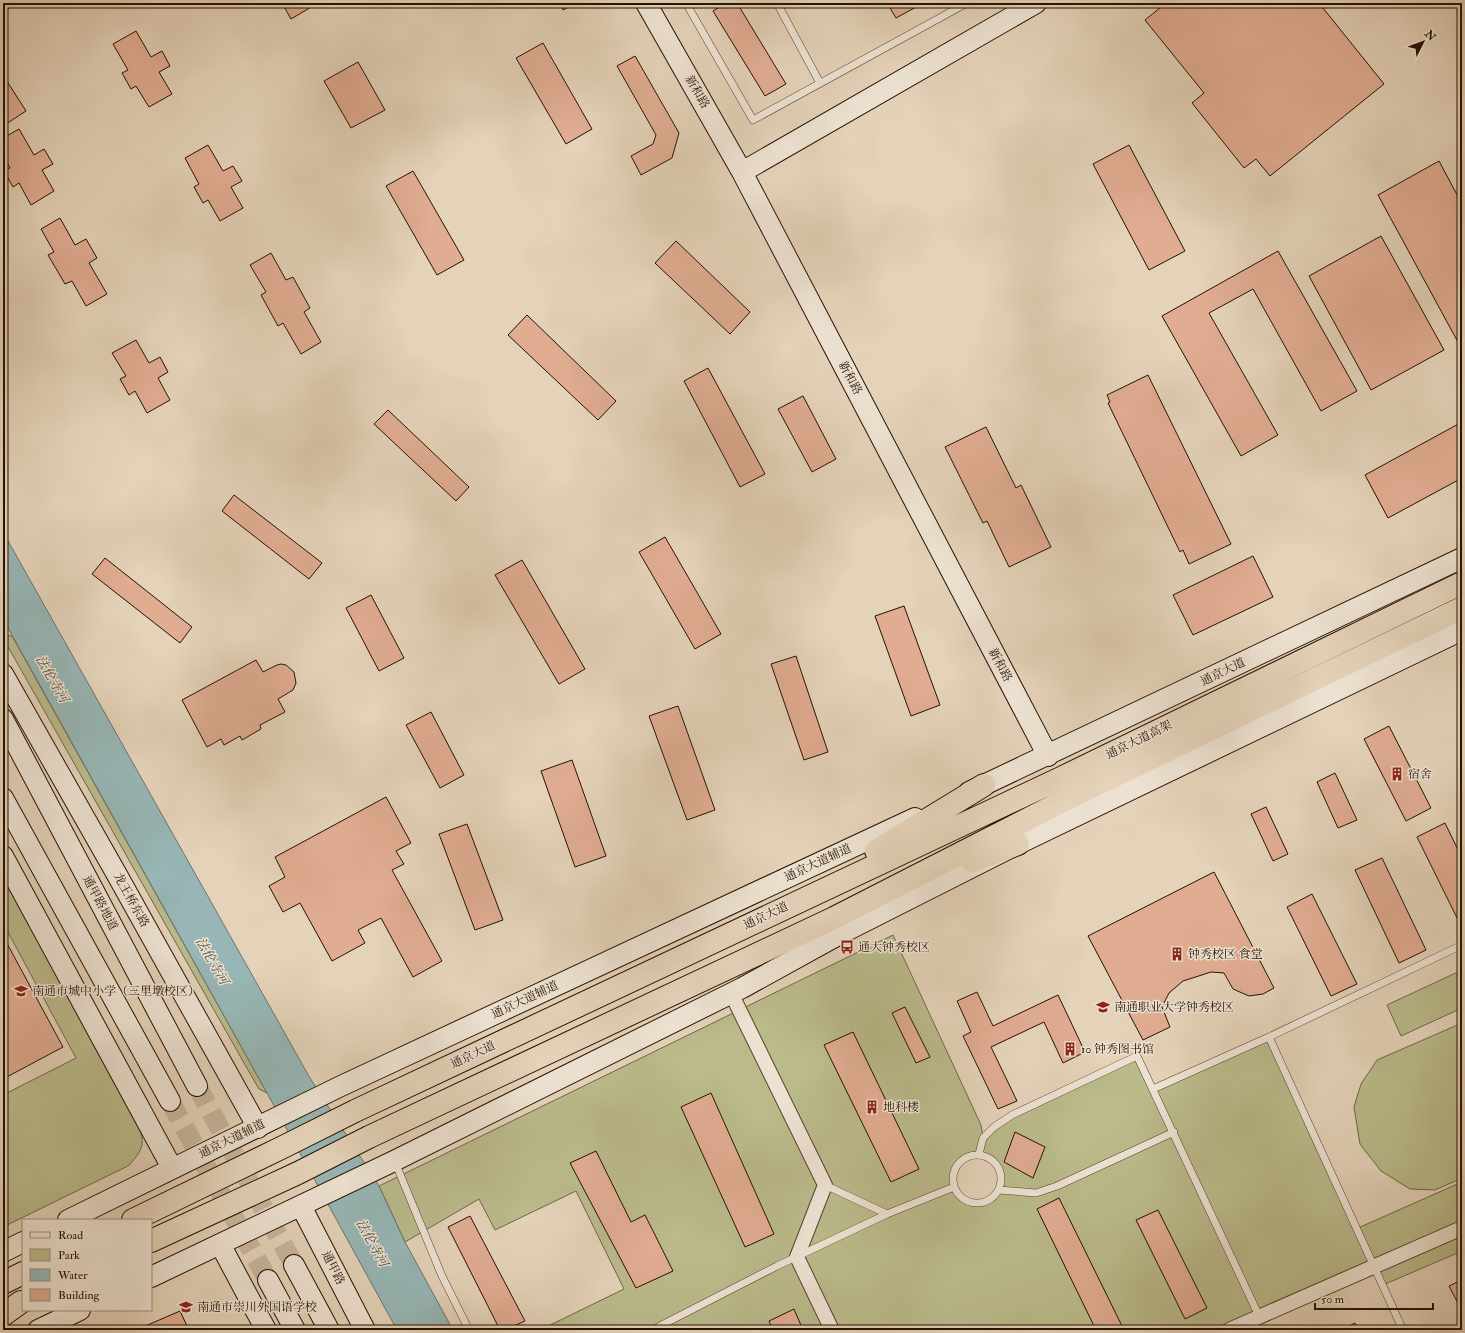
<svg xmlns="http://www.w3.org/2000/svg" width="1465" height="1333" font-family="'IM FELL Double Pica','Noto Serif SC',serif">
<rect width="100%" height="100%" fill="#e4d2b9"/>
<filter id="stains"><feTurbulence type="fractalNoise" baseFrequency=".005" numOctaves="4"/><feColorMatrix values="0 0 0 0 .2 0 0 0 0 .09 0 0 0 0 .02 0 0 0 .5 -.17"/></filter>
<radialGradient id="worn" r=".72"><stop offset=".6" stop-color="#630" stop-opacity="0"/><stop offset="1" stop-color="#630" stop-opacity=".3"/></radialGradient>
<path fill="#baba8b" stroke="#706646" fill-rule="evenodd" d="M3,635L12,636L267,1093L259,1089L248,1070L3,638Z
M3,878L134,1115C144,1139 148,1146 128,1166L3,1227V1095L76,1058L3,923Z
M893,935L981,1125L983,1138L994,1127L1137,1056L1153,1089L1269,1037L1358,1228L1462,1182V1251L1383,1285L1375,1268L1229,1330H540L624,1289L576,1191L495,1230L479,1199L405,1242L379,1186ZM979,1154C998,1159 1009,1176 996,1194C993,1198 989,1201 984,1202C951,1211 939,1159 979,1154Z
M1462,970V1008L1401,1036L1387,1005Z
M1462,1023V1178L1435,1190L1410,1189L1381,1171L1360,1144L1354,1107L1361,1084L1377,1060Z"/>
<path fill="#97b6b5" stroke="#69746d" d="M3,532L310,1078L379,1186L405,1242L453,1330H397L267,1093L3,619Z"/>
<path fill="#e0ac92" stroke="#251100" d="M3,3H17L3,12Z
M282,3H318L291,19Z
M559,3H576L563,10Z
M726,3H737L786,84L765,96L713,11Z
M887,3H916L918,6L896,18Z
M1166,3H1319L1384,84L1270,176L1256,159L1244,168L1192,103L1204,93L1145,20Z
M136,31L151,57L162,51L170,66L159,72L172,94L149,107L136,86L131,89L122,73L128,70L113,44Z
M543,43L592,129L566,144L516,58Z
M635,56L679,133L672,158L641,175L631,156L653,144L656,135L617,66Z
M358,62L385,110L351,128L324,81Z
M3,75L26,111L3,126Z
M19,129L34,155L44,149L53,164L42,170L54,191L31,205L19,183L13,187L4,171L10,168L3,155V138Z
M208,145L223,171L233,166L242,181L231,187L243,208L220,221L208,200L203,203L194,187L199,184L185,158Z
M1129,145L1185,251L1149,270L1093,164Z
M1439,161L1462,204V342L1459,344L1378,195Z
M413,171L464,260L437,275L386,186Z
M60,218L75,245L86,239L97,258L89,263L107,294L86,306L72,281L65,284L48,255L54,252L41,229Z
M1381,236L1444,350L1371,390L1309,276Z
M676,241L750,312L730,334L655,263Z
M1278,251L1357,391L1321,411L1253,289L1209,313L1278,435L1241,456L1162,316Z
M271,253L286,280L293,277L310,308L304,312L321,342L301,354L283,323L278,326L261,295L266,292L250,265Z
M527,315L616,401L598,420L508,335Z
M136,340L149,363L160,357L168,372L158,378L170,400L147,413L135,391L129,395L120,379L126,376L112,353Z
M708,368L765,474L740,487L684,381Z
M1148,375L1231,544L1189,564L1183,550L1180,552L1108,403L1110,402L1107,395Z
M803,396L836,459L812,472L778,409Z
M388,410L469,487L456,501L374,424Z
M1462,422V478L1388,518L1365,475Z
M986,427L1016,488L1021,485L1051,547L1009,567L987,521L983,523L945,447Z
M234,495L322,563L309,579L222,511Z
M665,537L721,634L695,649L639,552Z
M1253,556L1273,597L1193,635L1173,595Z
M105,558L192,627L180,643L92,574Z
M522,560L585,669L559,684L495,575Z
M371,595L404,658L379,671L346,608Z
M904,606L940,705L911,716L875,616Z
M796,656L828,752L804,760L771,664Z
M256,660L263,672L277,665L281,664L286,665L294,672L296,683L293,690L278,699L285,712L260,725L261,729L242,740L240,736L224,745L221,739L207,747L182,700Z
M678,706L715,810L687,820L649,716Z
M431,712L464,775L440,788L406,725Z
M1389,726L1431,808L1406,821L1364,739Z
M572,760L606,856L575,867L541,771Z
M1335,773L1357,820L1338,828L1317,782Z
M386,797L411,843L396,851L404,864L392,870L442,961L413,977L381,918L358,930L365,943L332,961L300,903L283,912L269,886L285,877L275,857Z
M1266,807L1288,854L1273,861L1251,814Z
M1445,823L1462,858V928L1417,837Z
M467,824L503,920L475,930L439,834Z
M1382,858L1426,950L1399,963L1355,870Z
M1214,872L1274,988L1263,994L1249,996L1233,989L1224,973L1211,972L1183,981L1169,993L1162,1007L1170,1027L1143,1040L1088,936Z
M1312,894L1357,984L1331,996L1287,907Z
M3,936L63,1047L3,1079Z
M977,992L993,1026L1058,995L1085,1052L1063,1063L1044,1022L991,1047L1017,1101L998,1109L963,1036L971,1032L957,1001Z
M905,1007L930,1057L916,1063L892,1013Z
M853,1032L919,1169L891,1182L824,1045Z
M711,1093L774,1234L745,1247L681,1107Z
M1015,1132L1045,1147L1033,1178L1004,1162Z
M596,1151L631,1222L645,1215L673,1271L636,1288L570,1163Z
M1059,1198L1124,1330H1096L1037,1209Z
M1158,1210L1207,1308L1185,1319L1136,1220Z
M470,1216L525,1321L505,1330H500L448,1227Z
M1462,1280V1311L1449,1286Z
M794,1309L803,1330H773L769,1321Z
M180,1311L189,1330H136Z
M1355,1323L1358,1330H1341Z"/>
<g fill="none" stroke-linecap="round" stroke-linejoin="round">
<path stroke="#c7b59d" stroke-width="20" stroke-dasharray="20 10" stroke-linecap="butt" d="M197,1086L294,1265
M170,1101L268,1280"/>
<g stroke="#55412e" stroke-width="8">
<path id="lane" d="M686,3L753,120L967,3
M777,3L820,83
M1269,1037L1403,1330
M1153,1089L1269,1037L1462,945
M979,1154L983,1138L994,1127L1012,1115L1137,1056L1259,1316
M953 1179a24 24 0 1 1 48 0a24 24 0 1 1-48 0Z
M395,1162L442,1276L469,1330
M825,1185L887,1214
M999,1190L1036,1193L1057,1186L1174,1132
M652,1330L777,1266L887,1214L954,1187"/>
</g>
<g stroke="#55412e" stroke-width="16">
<path id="street" d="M731,993L825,1185L797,1257L832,1330
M1229,1330L1462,1228"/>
</g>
<g stroke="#251100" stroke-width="22">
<path id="secondary" d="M646,3L742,172L1048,756
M742,172L1036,3
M3,674L116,873L258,1128
M3,719L197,1086
M969,792L1462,558
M3,798L170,1101
M3,856L172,1168
M301,1206L365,1330
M68,1220L341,1086L915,818
M220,1244L266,1330
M3,1252L23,1242
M294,1265L329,1330
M151,1277L394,1161L742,988L840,934L1018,844L1462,630
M268,1280L295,1330
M38,1330L80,1310"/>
</g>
<g stroke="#251100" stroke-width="24">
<path id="highway" d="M876,851L984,785
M972,861L1018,844
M133,1220L281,1148L355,1111L1061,778L1462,583
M151,1241L298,1173L369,1137L834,918L1071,797L1462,608
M3,1283L23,1273
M3,1315L21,1302"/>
</g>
<use href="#lane" stroke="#ede2d2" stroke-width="7"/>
<use href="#street" stroke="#ede2d2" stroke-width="14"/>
<use href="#secondary" stroke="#ede2d2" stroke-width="20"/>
<use href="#highway" stroke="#e4d2b9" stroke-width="22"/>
</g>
<defs>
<g id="building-bare" transform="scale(1.08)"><path d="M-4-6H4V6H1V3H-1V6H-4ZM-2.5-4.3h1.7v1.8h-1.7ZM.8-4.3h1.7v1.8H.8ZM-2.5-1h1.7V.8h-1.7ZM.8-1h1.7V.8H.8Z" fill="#8f2418" stroke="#ede2d2" stroke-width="2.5" paint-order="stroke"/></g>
<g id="bus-bare" transform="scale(1.08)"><path d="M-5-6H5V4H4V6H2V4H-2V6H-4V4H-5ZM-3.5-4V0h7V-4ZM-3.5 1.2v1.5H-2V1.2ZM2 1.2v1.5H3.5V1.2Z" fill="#8f2418" stroke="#ede2d2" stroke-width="2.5" paint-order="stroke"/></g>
<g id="school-bare" transform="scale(1.08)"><path d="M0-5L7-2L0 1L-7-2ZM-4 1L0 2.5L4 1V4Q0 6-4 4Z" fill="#8f2418" stroke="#ede2d2" stroke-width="2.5" paint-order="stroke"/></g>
<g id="university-bare" transform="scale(1.08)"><path d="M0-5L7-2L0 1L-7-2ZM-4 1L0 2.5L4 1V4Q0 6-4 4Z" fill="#8f2418" stroke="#ede2d2" stroke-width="2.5" paint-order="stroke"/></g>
</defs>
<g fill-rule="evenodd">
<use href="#building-bare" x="1397" y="774"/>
<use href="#bus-bare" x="847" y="947"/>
<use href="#building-bare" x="1177" y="954"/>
<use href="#school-bare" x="21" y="991"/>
<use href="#university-bare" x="1103" y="1007"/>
<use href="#building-bare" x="1070" y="1049"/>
<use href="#building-bare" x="872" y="1107"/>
<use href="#school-bare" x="186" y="1307"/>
</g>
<g text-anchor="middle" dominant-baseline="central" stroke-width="3" stroke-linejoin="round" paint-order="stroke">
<g font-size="12" fill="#251100" stroke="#ede2d2">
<text transform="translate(697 92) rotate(60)">新和路</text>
<text transform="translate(850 378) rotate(62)">新和路</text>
<text transform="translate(1000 665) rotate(62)">新和路</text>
<text transform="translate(1223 672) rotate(-26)">通京大道</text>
<text transform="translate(1139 740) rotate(-26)">通京大道高架</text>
<text transform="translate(818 863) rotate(-25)">通京大道辅道</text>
<text transform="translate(131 900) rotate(61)">龙王桥东路</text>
<text transform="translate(100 903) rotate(62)">通甲路地道</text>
<text transform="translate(766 916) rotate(-25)">通京大道</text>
<text transform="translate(525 1000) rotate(-25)">通京大道辅道</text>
<text transform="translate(473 1055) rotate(-25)">通京大道</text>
<text transform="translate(232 1139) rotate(-26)">通京大道辅道</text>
<text transform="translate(333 1268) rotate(63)">通甲路</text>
</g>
<g font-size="12" fill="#251100" stroke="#ede2d2" text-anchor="start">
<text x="1408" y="774">宿舍</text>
<text x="858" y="947">通大钟秀校区</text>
<text x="1188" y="954">钟秀校区 食堂</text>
<text x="32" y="991">南通市城中小学（三里墩校区）</text>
<text x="1114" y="1007">南通职业大学钟秀校区</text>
<text x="1081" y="1049">10 钟秀图书馆</text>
<text x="883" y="1107">地科楼</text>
<text x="197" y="1307">南通市崇川外国语学校</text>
</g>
<g font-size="13" font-style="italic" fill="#4d4b3f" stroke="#ede2d2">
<text transform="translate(52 679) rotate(60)">法伦寺河</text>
<text transform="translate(212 961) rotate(60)">法伦寺河</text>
<text transform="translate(372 1243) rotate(61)">法伦寺河</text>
</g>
</g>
<rect width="1465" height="1333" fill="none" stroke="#e4d2b9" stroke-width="16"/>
<rect x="4" y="4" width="1457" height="1325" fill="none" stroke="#251100" stroke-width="2"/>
<rect x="8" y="8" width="1449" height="1317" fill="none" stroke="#251100"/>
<rect x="22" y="1219" width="130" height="92" fill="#ede2d2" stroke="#9d8e7e"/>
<rect x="30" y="1232" width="20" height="6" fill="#ede2d2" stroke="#9d8e7e"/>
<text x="58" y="1239" font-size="12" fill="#251100">Road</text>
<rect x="30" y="1249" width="20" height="12" fill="#baba8b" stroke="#9d8e7e"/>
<text x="58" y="1259" font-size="12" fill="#251100">Park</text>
<rect x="30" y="1269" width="20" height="12" fill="#97b6b5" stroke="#9d8e7e"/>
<text x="58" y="1279" font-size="12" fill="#251100">Water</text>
<rect x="30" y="1289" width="20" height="12" fill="#e0ac92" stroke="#9d8e7e"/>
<text x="58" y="1299" font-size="12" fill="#251100">Building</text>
<g transform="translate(1423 42) rotate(48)" stroke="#ede2d2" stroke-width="3" paint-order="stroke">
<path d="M0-3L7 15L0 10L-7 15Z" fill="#251100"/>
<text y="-6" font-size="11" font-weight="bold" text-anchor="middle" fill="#251100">N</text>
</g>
<path d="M1315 1303v6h118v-6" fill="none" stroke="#251100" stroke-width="2"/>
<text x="1321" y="1303" font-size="12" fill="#251100" stroke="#ede2d2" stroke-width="3" paint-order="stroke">50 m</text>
<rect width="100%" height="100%" filter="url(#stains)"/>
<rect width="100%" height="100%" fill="url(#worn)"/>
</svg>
